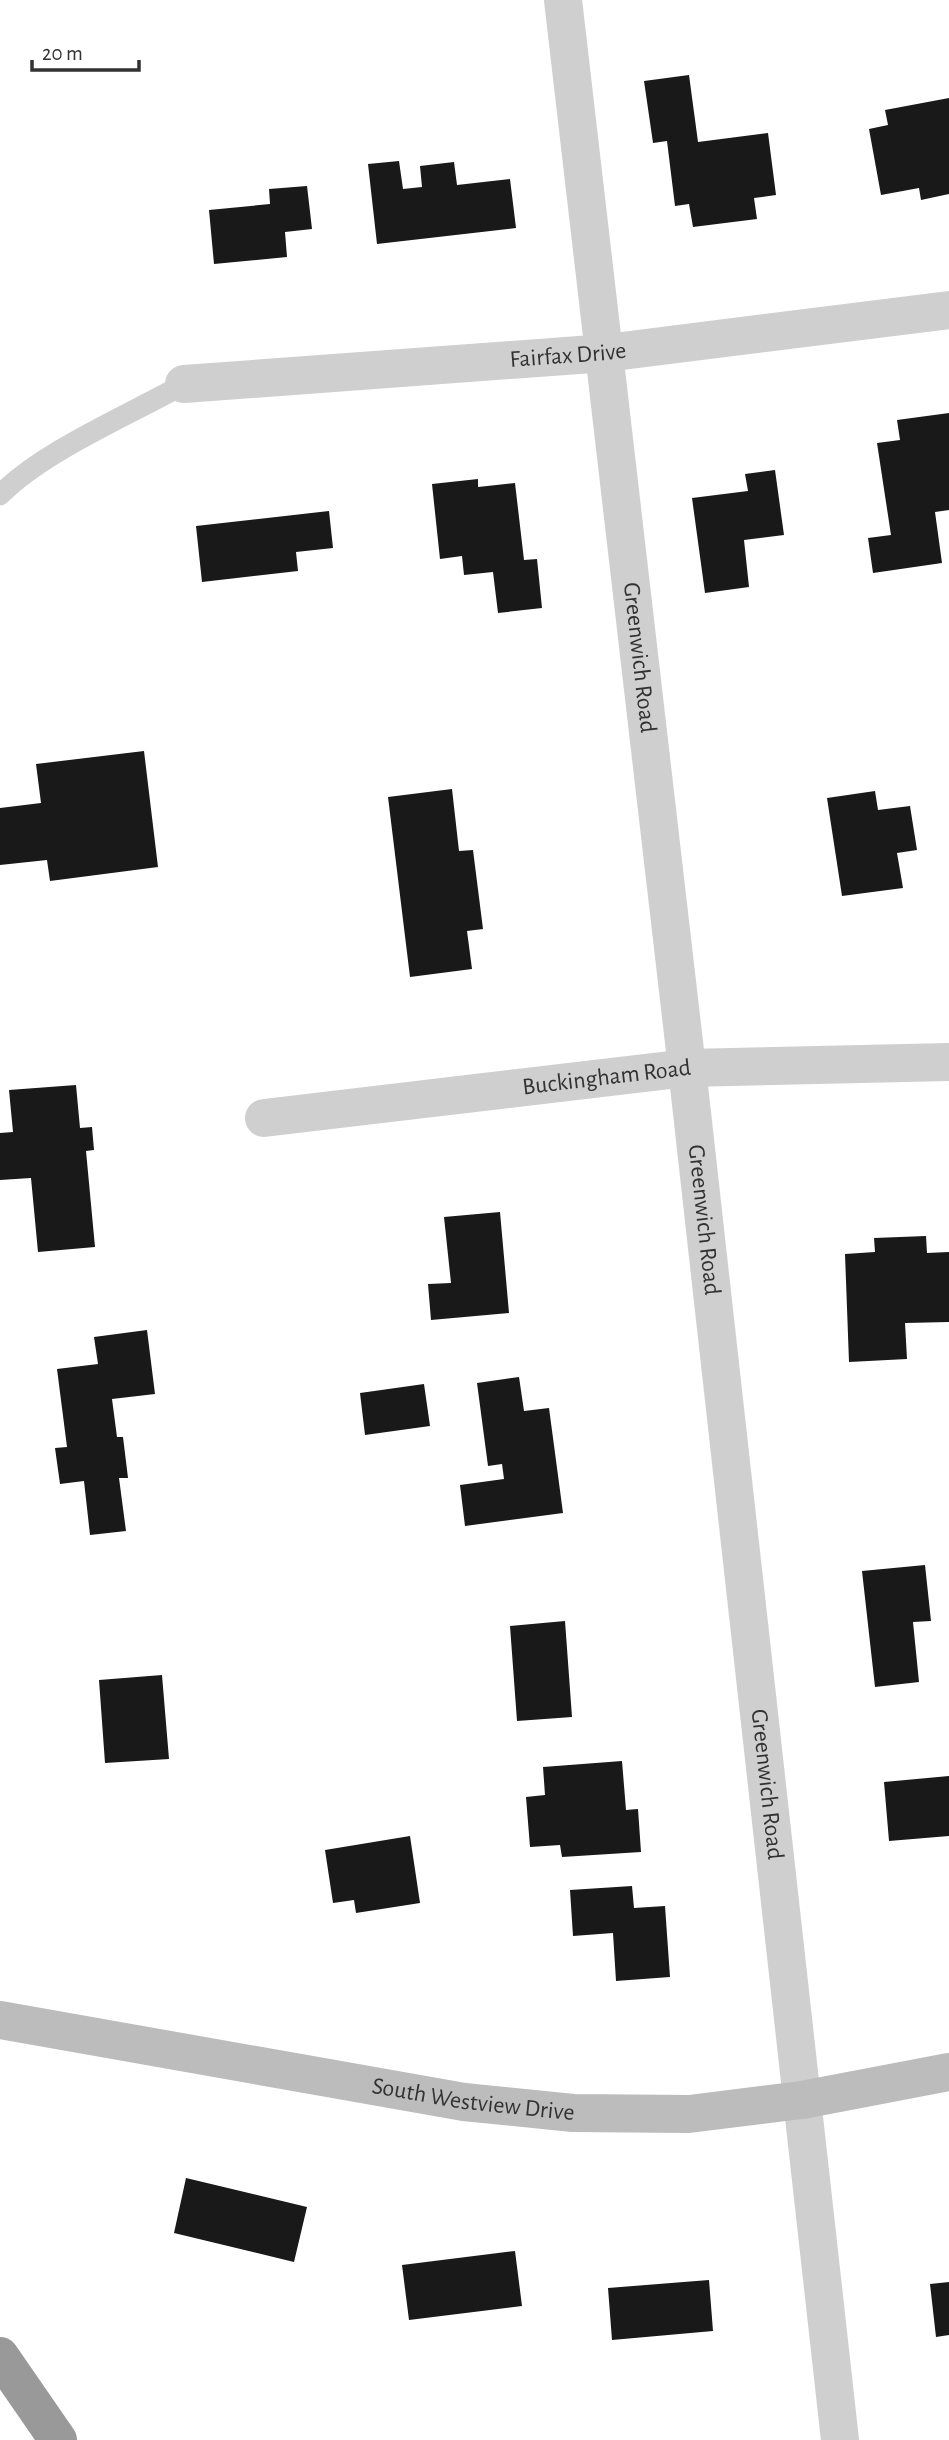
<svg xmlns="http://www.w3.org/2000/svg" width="949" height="2440" font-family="'Alegreya Sans',sans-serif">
<rect width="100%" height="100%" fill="#fff"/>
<path fill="#191919" d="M689,75L698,142L768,133L776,195L754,198L757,219L693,227L689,204L675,206L667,141L653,143L644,81Z
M949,98V194L921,200L919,188L881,195L869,129L888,125L885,110Z
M399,161L403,189L422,187L420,166L454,162L457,185L510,179L516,228L377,244L368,164Z
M307,186L312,229L285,232L287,257L214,264L209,210L270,204L269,189Z
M949,413V510L935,512L942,563L873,573L868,538L891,535L877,443L900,440L897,420Z
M775,470L784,535L744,540L749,587L705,593L692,498L748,491L745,474Z
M478,479V487L515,483L524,560L537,559L542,608L498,613L493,572L464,575L462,556L440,559L432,484Z
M329,511L333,548L296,552L298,571L202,582L196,526Z
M144,751L158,867L50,881L47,860L0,865V808L41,803L36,764Z
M452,789L459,851L473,850L483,929L467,931L472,969L410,977L388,797Z
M875,791L878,810L910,806L917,850L897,853L903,888L842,896L827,798Z
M76,1085L80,1128L92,1127L94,1150L86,1151L95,1247L38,1252L31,1178L0,1180V1133L13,1132L9,1090Z
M500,1212L509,1313L431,1320L428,1284L451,1283L444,1217Z
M926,1236L927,1253L949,1252V1322L905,1323L907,1359L849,1362L845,1254L875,1252L874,1238Z
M147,1330L155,1394L112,1399L117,1437H123L128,1478H119L126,1531L90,1535L84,1481L60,1484L55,1448L67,1447L57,1369L98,1364L94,1337Z
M519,1377L524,1411L549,1408L563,1513L465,1526L460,1485L504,1479L502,1464L488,1466L477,1383Z
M424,1384L430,1426L365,1435L360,1393Z
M925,1565L931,1621L913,1622L919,1682L875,1687L862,1571Z
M565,1621L572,1717L517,1721L510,1626Z
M162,1675L169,1759L105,1763L99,1680Z
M622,1761L626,1810L638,1809L641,1852L562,1857L560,1845L530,1847L526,1797L545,1795L543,1767Z
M949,1776V1836L889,1841L884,1782Z
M410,1836L420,1903L356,1913L354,1900L333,1903L325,1850Z
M632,1886L634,1908L665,1906L670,1977L616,1981L613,1933L573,1936L570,1890Z
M186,2178L307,2207L294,2262L174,2233Z
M515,2251L522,2306L409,2320L402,2265Z
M709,2280L713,2331L612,2340L608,2288Z
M949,2282V2335L936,2337L930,2284Z"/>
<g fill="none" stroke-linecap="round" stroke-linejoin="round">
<path stroke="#cfcfcf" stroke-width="21" d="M0,495C43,451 129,415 184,384"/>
<g stroke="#cfcfcf" stroke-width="38">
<path id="s1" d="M563,0L687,1068L840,2440"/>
<path id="s2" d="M184,384L606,353L949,310"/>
<path id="s3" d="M264,1118L687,1068L949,1062"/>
</g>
<path stroke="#bcbcbc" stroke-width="38" id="s4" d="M0,2020L464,2102L573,2113L689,2114L802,2100L949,2072"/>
<path stroke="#999" stroke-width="38" d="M0,2356L58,2440"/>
</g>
<g text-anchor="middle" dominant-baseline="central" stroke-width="7" stroke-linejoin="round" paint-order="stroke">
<g font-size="24" fill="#323232" stroke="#fff">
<text stroke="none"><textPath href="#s2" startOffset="385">Fairfax Drive</textPath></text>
<text stroke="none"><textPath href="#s1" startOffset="662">Greenwich Road</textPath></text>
<text stroke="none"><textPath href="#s3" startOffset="345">Buckingham Road</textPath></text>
<text stroke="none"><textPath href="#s1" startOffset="1228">Greenwich Road</textPath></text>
<text stroke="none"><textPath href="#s1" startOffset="1796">Greenwich Road</textPath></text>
<text stroke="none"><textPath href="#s4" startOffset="480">South Westview Drive</textPath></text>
</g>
</g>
<path d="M32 60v10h107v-10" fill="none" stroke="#323232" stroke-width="3.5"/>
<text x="42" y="60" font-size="21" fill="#323232" stroke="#ffffff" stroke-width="5" paint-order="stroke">20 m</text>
</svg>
